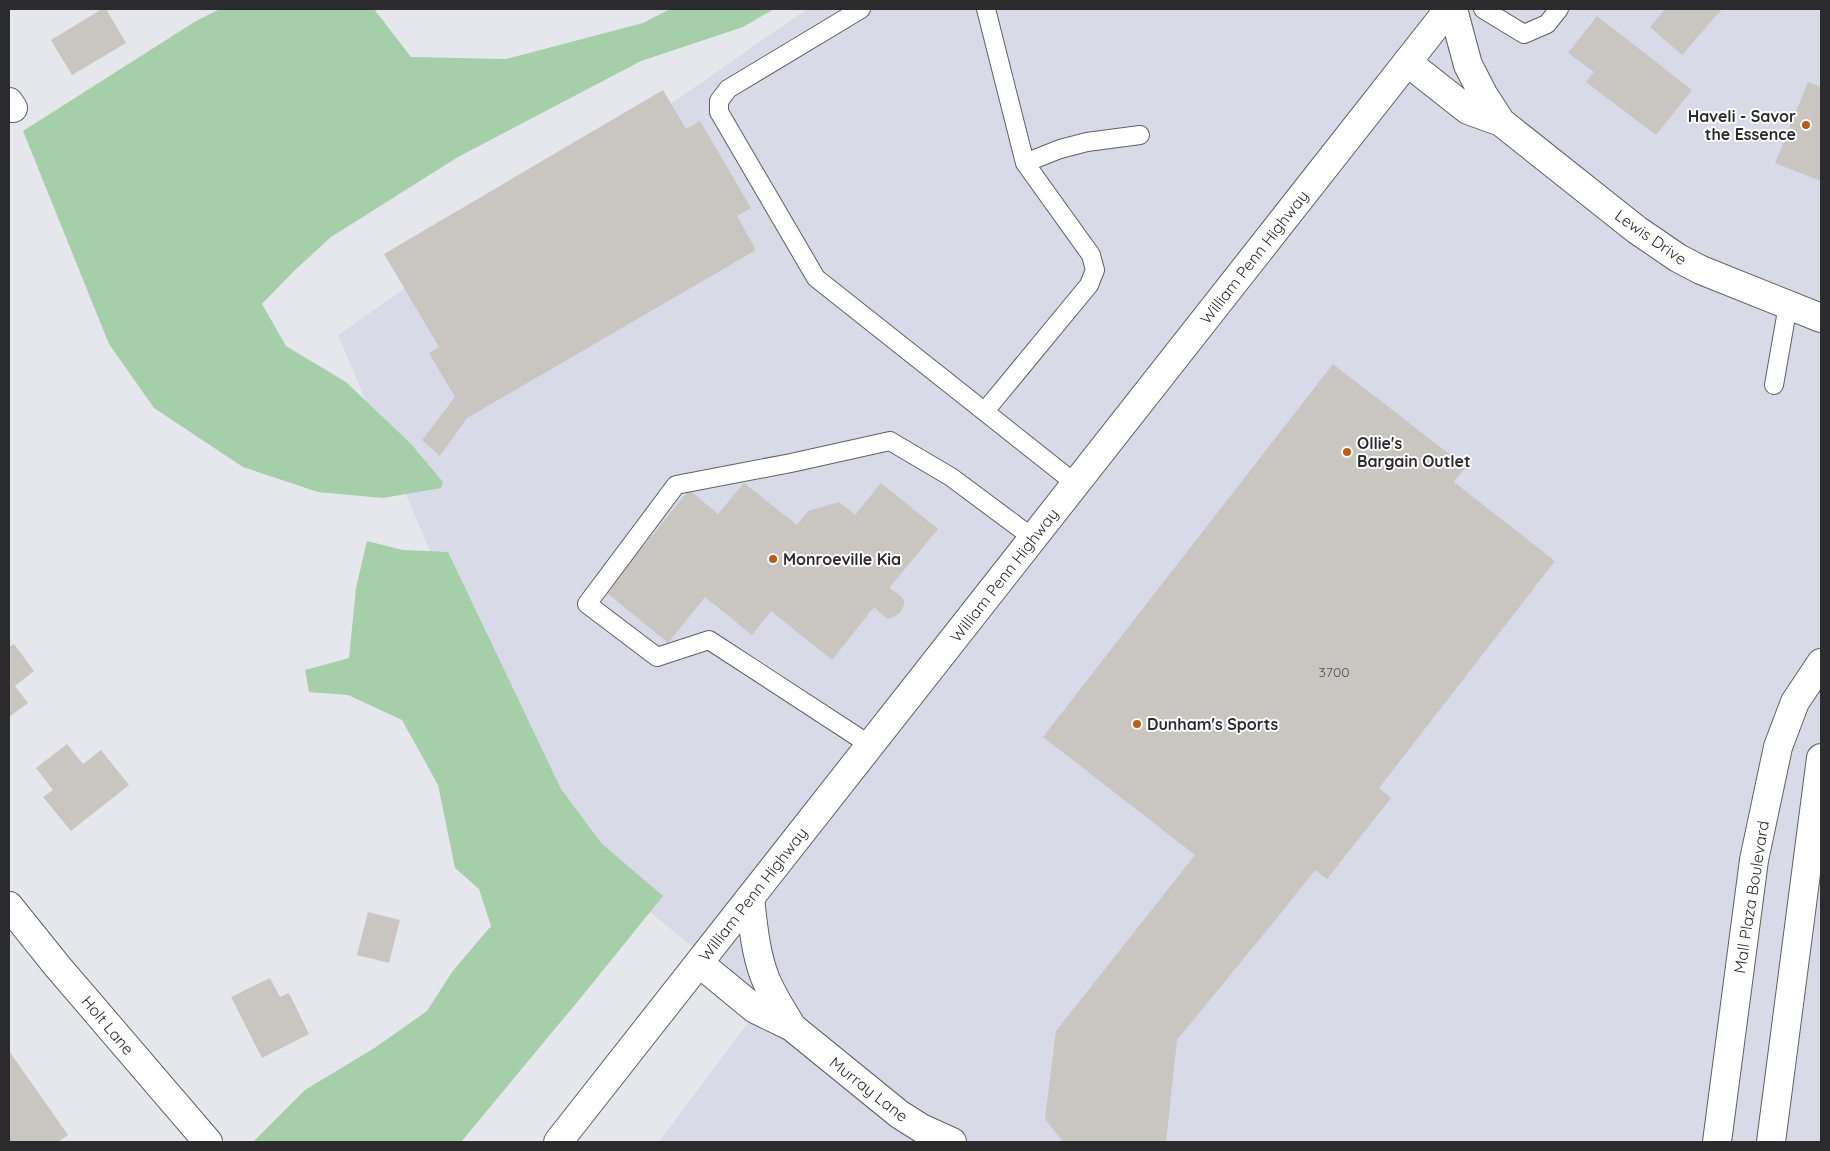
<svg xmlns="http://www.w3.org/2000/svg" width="1830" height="1151" font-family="Quicksand,sans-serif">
<rect width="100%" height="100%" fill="#e6e7ec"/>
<path fill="#d8dae7" d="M807,9H1821V1142H659L762,1004L548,828L338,335Z"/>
<path fill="#a4cfa8" d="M220,9H374L411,57L506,59L643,23L670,9H774L743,27L641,61L458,157L331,237L294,271L262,304L286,346L346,382L411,444L443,482L441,488L383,498L318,492L243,467L154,408L109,344L23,131L196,21Z
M367,541L403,550L448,552L561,789L602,844L663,896L583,995L461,1142H253L305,1090L376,1047L427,1011L452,972L491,926L479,889L455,868L438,785L402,720L348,695L309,692L305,670L349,658L356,588Z"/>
<path fill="#c9c6c1" d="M102,9H106L126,43L72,75L51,40Z
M1665,9H1722L1682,55L1650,27Z
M1597,16L1692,90L1656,135L1586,82L1594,72L1568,53Z
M1808,82L1821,87V181L1775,163Z
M663,90L686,129L700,121L751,208L737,216L756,250L467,418L440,456L422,440L455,397L429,353L439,347L384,254Z
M1333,364L1466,467L1454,482L1555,561L1379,788L1391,798L1327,879L1315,870L1277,918L1177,1040L1166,1142H1063L1045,1119L1056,1031L1195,855L1043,737Z
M744,483L797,525L808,511L839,502L855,515L881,483L938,529L889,588L900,595L904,600V605L900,613L889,619L884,616L874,607L832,660L771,611L752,635L705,597L668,643L606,592L689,490L718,514Z
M14,644L34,671L15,686L28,703L9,717V647Z
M67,744L83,764L101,750L129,785L71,831L43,797L53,790L36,768Z
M368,912L400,920L389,963L357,955Z
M270,978L280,997L289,993L309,1034L262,1058L231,997Z
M9,1051L68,1135L58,1142H9Z"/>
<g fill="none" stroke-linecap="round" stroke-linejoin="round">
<g stroke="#5f6064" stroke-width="20">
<path id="lane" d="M861,9L728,89L719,101V112L816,278L1076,484
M1483,9L1524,34L1547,24L1559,9
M1025,163L1060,149L1087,142L1140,135
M1774,385L1788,305
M985,411L1089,285L1095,270L1091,255L1025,163L986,9
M870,745L709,640L657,657L587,604L676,485L791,463L890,441L951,477L1033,538"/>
</g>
<g stroke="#5f6064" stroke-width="30">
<path id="street" d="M1453,9L1468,65L1483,94L1501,122L1637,230L1678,258L1701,270L1821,318
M1407,62L1468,110L1501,122
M9,102L13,108
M750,898C753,924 755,950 764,975C771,994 782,1010 792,1027
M9,906L58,967L208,1142
M699,963L755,1009L792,1027L899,1114L921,1128L952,1142"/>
</g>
<g stroke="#5f6064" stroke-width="30">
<path id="secondary" d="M1717,1142L1754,860L1778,747L1795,702L1821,663
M1771,1142L1821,758"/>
</g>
<g stroke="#5f6064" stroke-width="30">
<path id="highway" d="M558,1142L1449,9"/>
</g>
<use href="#lane" stroke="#fff" stroke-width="18"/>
<use href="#street" stroke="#fff" stroke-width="28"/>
<use href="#secondary" stroke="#fff" stroke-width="28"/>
<use href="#highway" stroke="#fff" stroke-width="28"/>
</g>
<g fill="#bd5d19" stroke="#fff" stroke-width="2">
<circle cx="1806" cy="125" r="5"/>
<circle cx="1347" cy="452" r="5"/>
<circle cx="773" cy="559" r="5"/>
<circle cx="1137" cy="724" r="5"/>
</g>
<g text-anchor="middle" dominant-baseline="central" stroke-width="4" stroke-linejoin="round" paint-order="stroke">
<g font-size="14" fill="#525252">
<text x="1334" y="672">3700</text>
</g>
<g font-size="16" font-weight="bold" fill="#2b2b2d" stroke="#fff" text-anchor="start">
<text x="1796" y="116" text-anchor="end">Haveli - Savor<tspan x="1796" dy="18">the Essence</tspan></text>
<text x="1357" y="443">Ollie's<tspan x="1357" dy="18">Bargain Outlet</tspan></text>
<text x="783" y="559">Monroeville Kia</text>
<text x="1147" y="724">Dunham's Sports</text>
</g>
<g font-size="16" fill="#2b2b2d" stroke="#fff">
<text transform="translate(1651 237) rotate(35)">Lewis Drive</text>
<text transform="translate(1254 257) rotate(-52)">William Penn Highway</text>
<text transform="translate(1004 575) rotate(-52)">William Penn Highway</text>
<text transform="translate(753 894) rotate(-52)">William Penn Highway</text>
<text transform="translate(1751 897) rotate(-81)">Mall Plaza Boulevard</text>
<text transform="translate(108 1025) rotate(50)">Holt Lane</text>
<text transform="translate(869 1089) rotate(38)">Murray Lane</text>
</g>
</g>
<rect width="1830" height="1151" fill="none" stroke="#2b2b2d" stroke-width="20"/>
</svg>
